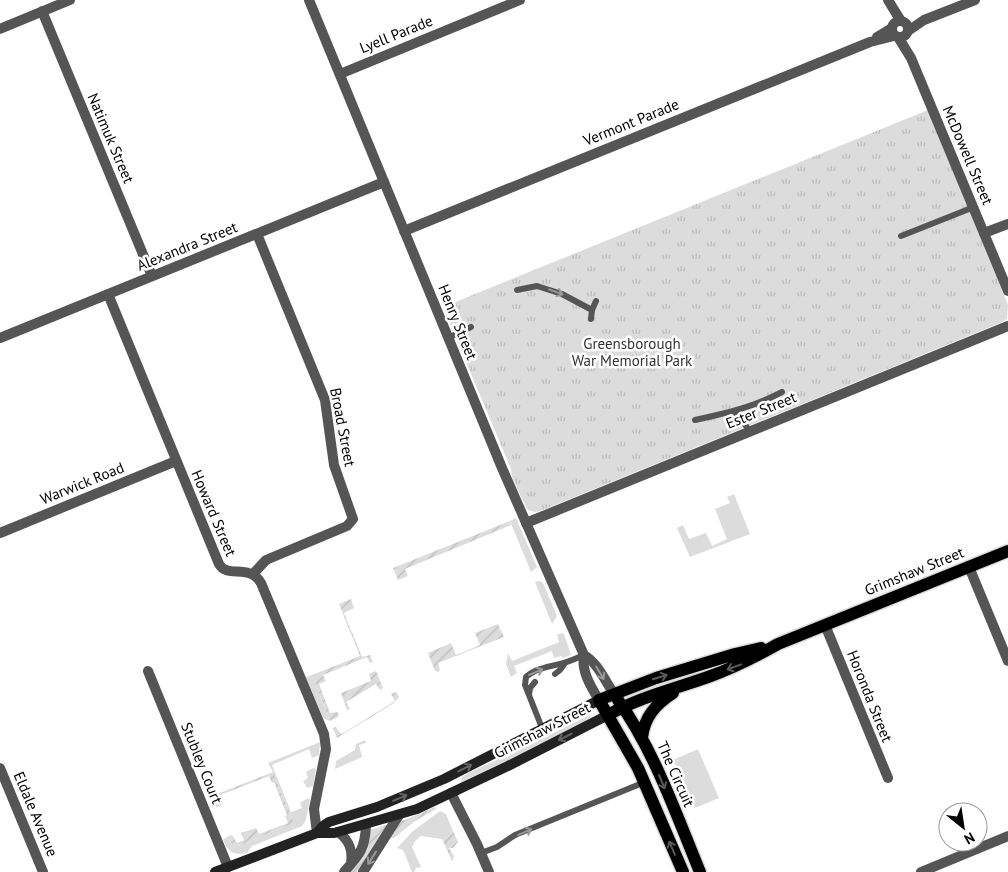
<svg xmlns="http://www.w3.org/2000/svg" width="1008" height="872" font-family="'PT Sans',sans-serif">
<defs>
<pattern id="park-tufts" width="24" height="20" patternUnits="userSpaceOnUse" patternTransform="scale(1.25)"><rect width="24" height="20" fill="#dcdcdc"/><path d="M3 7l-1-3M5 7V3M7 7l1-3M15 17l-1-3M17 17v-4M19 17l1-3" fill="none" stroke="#bbb"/></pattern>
<pattern id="garden-furrows" width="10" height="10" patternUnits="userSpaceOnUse" patternTransform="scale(1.25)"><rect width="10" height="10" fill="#dcdcdc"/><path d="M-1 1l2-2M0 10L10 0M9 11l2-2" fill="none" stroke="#bbb"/></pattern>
</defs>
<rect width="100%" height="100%" fill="#fff"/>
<path fill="#dcdcdc" d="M734,494L750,534L690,557L677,528L683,525L689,539L706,533L712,546L727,539L715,509L730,503L727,497Z
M516,518L537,567L531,572L510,521Z
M540,581L543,583L557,616L552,624L535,582Z
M562,633L564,634L571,655L563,658L561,656L554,658L552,651L514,666L517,673L511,677L506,664L508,653L512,661L559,642L557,635Z
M312,675L330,721L323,718L306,677Z
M589,715L591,716L587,720L509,760L461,782L462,777L470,772L528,746Z
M365,740L366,743L359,745L362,757L335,769L336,761L355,750L356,744Z
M320,742L319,755L312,758L309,749L272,765L291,812L302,808L300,803L308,798L310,800L306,820L302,826L252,846L247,853C233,855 229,853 223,840L228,836L231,843L238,846L294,823L273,772L268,763Z
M698,749L719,798L695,808L673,760Z
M313,768L316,769L313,786L307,788L303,781L308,778L306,772Z
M440,811L446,814L453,831L443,841L442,839L421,836L415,841L412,847L421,867L416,868L414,872H412L403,850L397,848L413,831Z"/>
<path fill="url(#park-tufts)" d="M928,110L1008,305L1007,319L1000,323L543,510L535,512L528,510L521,497L512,477L511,469L443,307Z"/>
<path fill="url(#garden-furrows)" d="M510,521L511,525L405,569L408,576L398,580L393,568Z
M351,599L354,608L344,613L362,657L370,655L373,662L370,663L367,657L323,675L326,681L319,684L330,713L337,712L339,714L338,717L330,721L312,675L360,656L339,604Z
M498,624L504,637L438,663L440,670L438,672L435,671L428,653L451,643L456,655L480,645L475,633Z
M376,671L383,688L380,690L376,684L346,702L350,709L347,710L341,693L371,681L369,674Z
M396,692L399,697L394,703L337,738L333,728L336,727L341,734H342L395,701L391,694Z
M273,772L294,823L238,846L231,843L228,836L232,835L237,843L244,840L241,833L256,828L259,834L288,823L285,816L287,815L274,782L272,783L269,776L218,796L221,805L216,807L212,796Z
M435,807L436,809L415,821L394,838H389L400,822Z
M389,824L360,872H348L370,830Z
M453,831L458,842L453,848H449L454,856L452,861L443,841Z"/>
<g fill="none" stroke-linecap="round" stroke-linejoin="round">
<g stroke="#dbdbdb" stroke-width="15">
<path id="primary" d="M618,700C655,752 676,814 700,872
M608,715C640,697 674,689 708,677C733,668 755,657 778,644L1008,551
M642,738C644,717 656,704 673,693
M683,872L638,768L599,700L656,678L735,654L761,648"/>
</g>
<path stroke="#555" stroke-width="6" d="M901,236L974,207
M517,290L537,286L562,294L592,310
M591,319L592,310L596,301
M448,338L471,327
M735,412L750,431
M695,420C726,413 754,407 782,392
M555,674L560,670L565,663
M529,695L530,688L535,682
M542,728L525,685L526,677C536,668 552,666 564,663C571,661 577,658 584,655
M481,853L497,847L515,835L645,782"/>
<path stroke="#555" stroke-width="10" d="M42,11L152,276
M0,29L70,0
M908,31L924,20L975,0
M877,37L892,28
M340,74L520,0
M404,231L870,42L894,36
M984,233L1008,224
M108,294L219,564C227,579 249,563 261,583L324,734L326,749L314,809L317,833
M0,338L384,182
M526,523L1008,326
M0,533L176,461
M969,567L1008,661
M253,574L266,560L347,526L353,519L334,465L325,400L257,234
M825,625L888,778
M148,671L228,867
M0,768L43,872
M451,793L477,844L489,872
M921,872L1008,836"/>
<path stroke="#555" stroke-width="10" d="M309,0L502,468L584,655C581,671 591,687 599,700
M888,0L901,21
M892 29a8 8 0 1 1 16 0a8 8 0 1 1-16 0Z
M898,37L911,58L1008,291
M584,655C598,663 605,681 614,694
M338,832C349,840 353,849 351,863
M344,872C360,854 365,849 366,825
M363,872L399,815"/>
<path stroke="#222" stroke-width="10" d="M317,833L323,826L329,822L377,807L444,779L599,700
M215,872L317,833H334L417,809L508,766L608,715"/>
<use href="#primary" stroke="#000" stroke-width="12"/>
</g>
<defs><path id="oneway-shaft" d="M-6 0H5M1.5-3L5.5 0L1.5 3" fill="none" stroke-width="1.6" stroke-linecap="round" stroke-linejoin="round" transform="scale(1.25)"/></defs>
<g stroke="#999">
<use href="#oneway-shaft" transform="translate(556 292) rotate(20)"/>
<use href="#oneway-shaft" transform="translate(536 672) rotate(-23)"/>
<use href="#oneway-shaft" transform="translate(600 673) rotate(59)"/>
<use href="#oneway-shaft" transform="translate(525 832) rotate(-23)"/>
<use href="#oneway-shaft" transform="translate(372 858) rotate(122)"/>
</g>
<g stroke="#595959">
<use href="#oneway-shaft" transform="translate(734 667) rotate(159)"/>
<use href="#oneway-shaft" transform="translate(660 677) rotate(-17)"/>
<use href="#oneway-shaft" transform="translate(662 782) rotate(67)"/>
<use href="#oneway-shaft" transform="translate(672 848) rotate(-113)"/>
</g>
<g stroke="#646464">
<use href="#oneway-shaft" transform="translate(565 737) rotate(153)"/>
<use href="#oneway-shaft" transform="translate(465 768) rotate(-27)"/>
<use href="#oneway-shaft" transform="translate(400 798) rotate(-23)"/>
</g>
<g text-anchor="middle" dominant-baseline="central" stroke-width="5" stroke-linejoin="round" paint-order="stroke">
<g font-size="15" fill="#000" stroke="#fff">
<text transform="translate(396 34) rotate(-22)">Lyell Parade</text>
<text transform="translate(631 122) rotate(-22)">Vermont Parade</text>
<text transform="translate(111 138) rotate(67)">Natimuk Street</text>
<text transform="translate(968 155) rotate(67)">McDowell Street</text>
<text transform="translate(187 246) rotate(-22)">Alexandra Street</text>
<text transform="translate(458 322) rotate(68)">Henry Street</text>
<text transform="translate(761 410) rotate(-22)">Ester Street</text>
<text transform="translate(343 427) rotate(79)">Broad Street</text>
<text transform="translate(82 483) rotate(-22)">Warwick Road</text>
<text transform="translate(214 513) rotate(67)">Howard Street</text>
<text transform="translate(914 571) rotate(-22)">Grimshaw Street</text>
<text transform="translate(870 696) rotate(68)">Horonda Street</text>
<text transform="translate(542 730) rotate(-27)">Grimshaw Street</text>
<text transform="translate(202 763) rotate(68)">Stubley Court</text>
<text transform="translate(676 774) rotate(66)">The Circuit</text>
<text transform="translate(36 814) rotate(67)">Eldale Avenue</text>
</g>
<g font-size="15" fill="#333" stroke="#fff">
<text x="632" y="343">Greensborough<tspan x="632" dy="17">War Memorial Park</tspan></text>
</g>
</g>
<g transform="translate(963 827) rotate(150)"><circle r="24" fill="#ffffff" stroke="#999999"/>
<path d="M0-4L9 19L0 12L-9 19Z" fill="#000000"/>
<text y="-8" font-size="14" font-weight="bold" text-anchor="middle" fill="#000000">N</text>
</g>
</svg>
